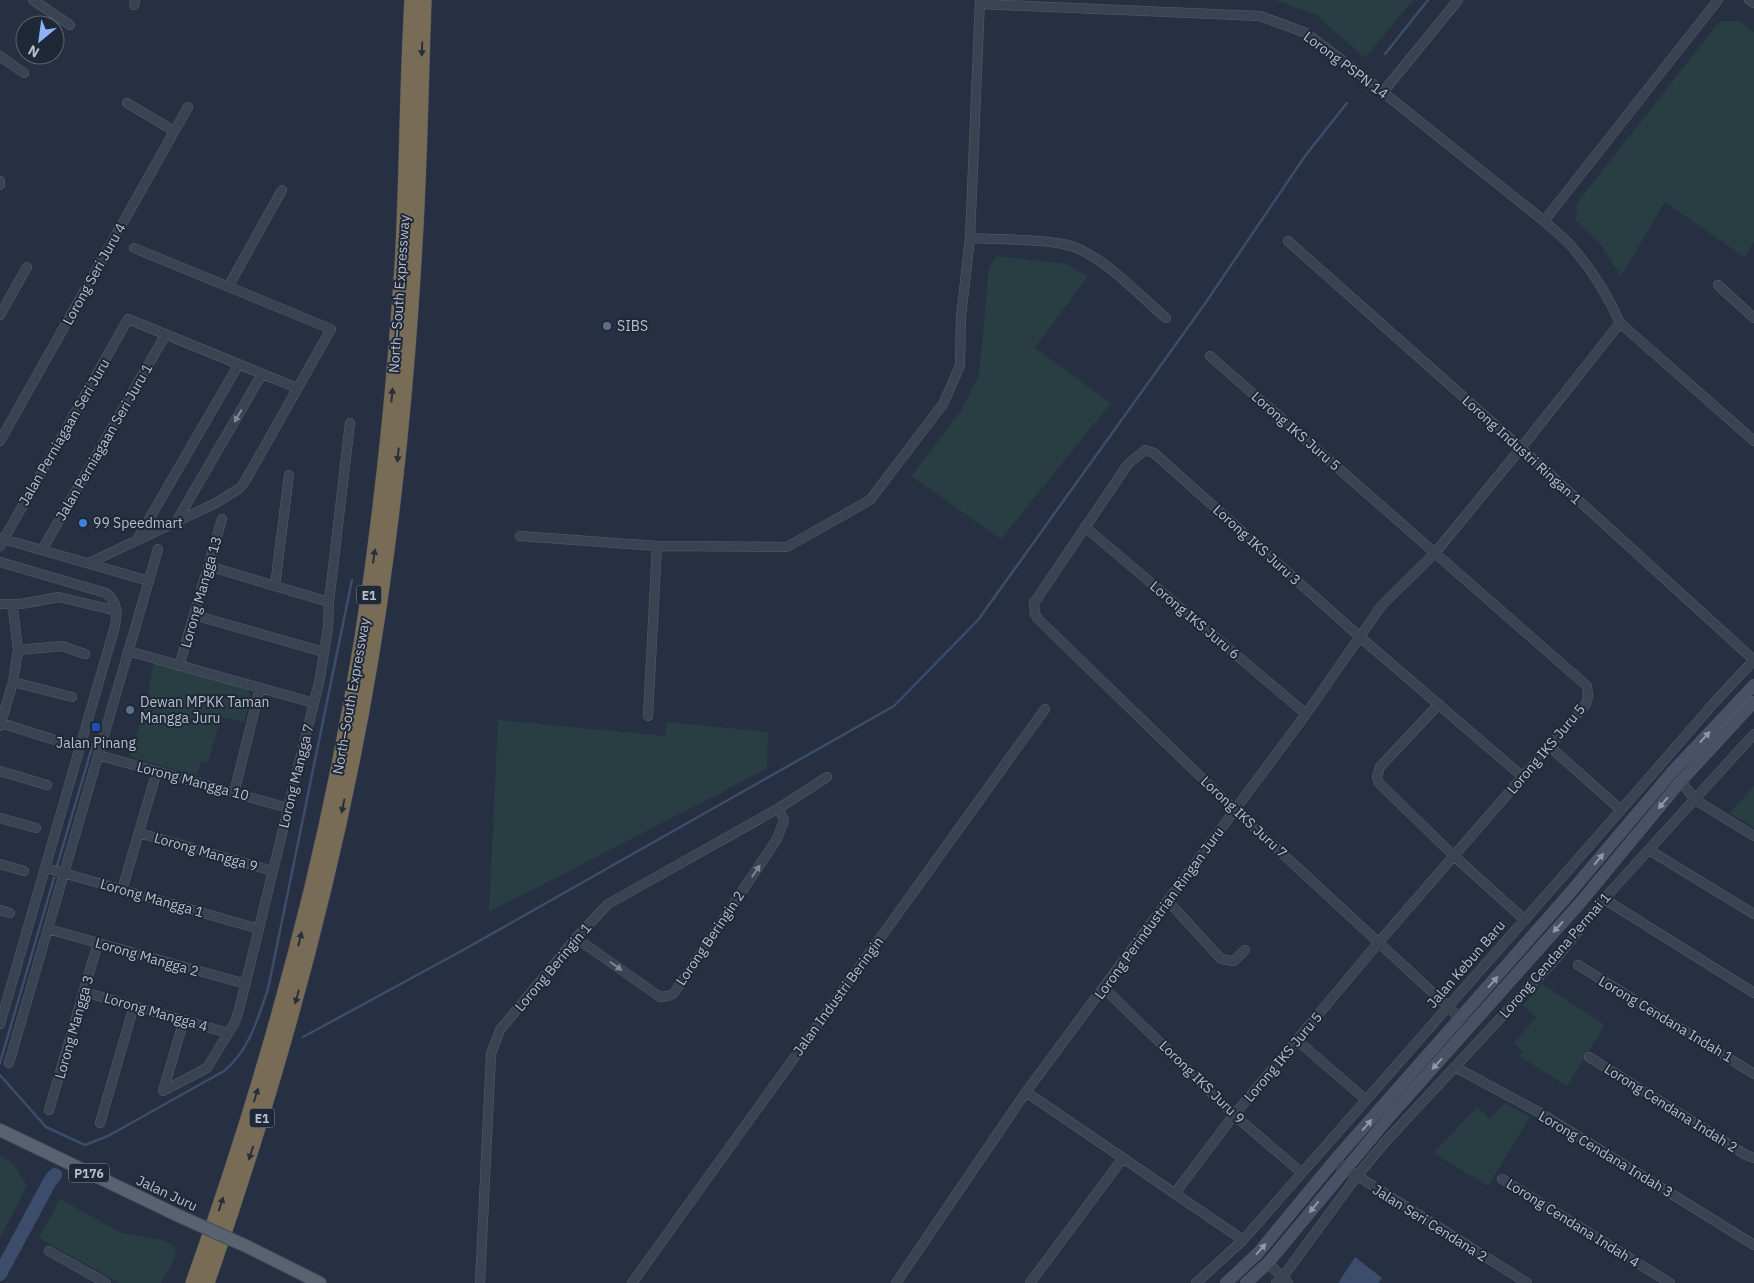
<svg xmlns="http://www.w3.org/2000/svg" width="1754" height="1283" font-family="'IBM Plex Sans',sans-serif">
<rect width="100%" height="100%" fill="#263042"/>
<path fill="#283e43" d="M1275,0H1413L1365,58L1315,14Z
M1720,21H1739L1754,32V242L1744,257L1665,202L1621,276L1600,244L1576,221L1577,203Z
M997,256L1067,264L1088,276L1035,348L1111,403L1001,539L911,476L961,411L979,375L989,267Z
M154,662L248,689L251,697L244,722L221,717L208,763L201,761L197,776L130,757L147,700Z
M498,720L665,736L667,722L768,732L767,769L489,912Z
M1754,786V828L1730,813Z
M1542,984L1605,1025L1567,1086L1519,1056L1523,1052L1514,1043L1536,1017L1523,1005Z
M1505,1103L1530,1117L1488,1186L1433,1153L1477,1107L1490,1119Z
M0,1155L13,1163L27,1186L0,1238Z
M60,1199L122,1233L162,1240L174,1246L176,1256L161,1283H120L39,1238Z"/>
<path fill="#3b4d6b" d="M1355,1257L1382,1278L1378,1283H1338Z"/>
<g fill="none" stroke-linecap="round" stroke-linejoin="round">
<path stroke="#3b4d6b" stroke-width="2.5" d="M1385,54L1428,0
M57,866L93,744
M303,1037L465,949L894,706L978,620L1204,305L1305,156L1347,103
M0,1063L54,878
M0,1075L46,1127L85,1145L108,1136L224,1071C249,1051 258,1018 268,989L352,580"/>
<path stroke="#3b4d6b" stroke-width="14" d="M0,1274L50,1181L55,1175"/>
<g stroke="#555e6c" stroke-width="10">
<path id="street" d="M33,0L70,25
M1749,0L1754,3
M980,4L1260,16L1306,33L1354,69L1544,221C1554,230 1564,238 1573,248C1592,270 1608,296 1620,323L1754,441
M134,5L135,0
M0,56L24,73
M1383,92L1458,0
M127,103L174,131
M0,181V185
M1544,221L1718,0
M970,238C997,240 1057,238 1079,249C1111,264 1139,295 1166,318
M1288,241L1521,448L1754,660
M1718,285L1754,318
M228,287L282,190
M0,315L27,267
M0,441L188,107
M176,522L262,374
M1085,527L1306,714
M520,536L657,546L787,547L870,500L943,404L960,366L961,317L970,238L980,0
M0,538L149,581
M137,540L239,364
M0,546L128,319L297,388
M42,550L166,334
M0,562L106,593C118,602 117,613 115,626L0,1024
M89,563L216,503L240,488L244,483L331,329L134,248
M208,566L329,602
M275,586L289,475
M0,604H21L59,597L117,611
M194,615L324,652
M18,650L62,646L85,654
M128,651L314,703
M179,666L222,519
M13,682L72,697
M1439,704L1380,767L1377,777L1379,783L1454,856L1525,920
M648,716L657,546
M1,723L61,742
M0,726L13,682L18,650L13,609L10,605
M1549,746L1621,810
M98,755L288,808
M0,771L47,785
M1681,781L1694,799L1754,836
M234,793L260,688
M0,818L36,828
M139,833L273,871
M1649,850L1754,914
M0,864L24,871
M46,868L259,929
M122,890L157,771
M1604,899L1754,993
M1168,901L1221,959L1234,961L1245,950
M0,910L10,913
M48,929L246,984
M576,938L660,997L668,996L674,993L777,839L784,821L779,808
M1578,965L1754,1074
M1104,988L1234,1115L1302,1173
M84,992L228,1033
M1470,1027L1234,809L1038,619L1035,614L1034,603L1128,464L1145,450L1154,453L1360,637L1523,777
M1298,1041L1366,1100
M1589,1057L1746,1155L1754,1158
M9,1063L158,549
M1455,1067L1542,1114L1754,1245
M163,1091L207,1068L235,1022L239,1010L320,678L328,627L329,602L350,423
M163,1091L184,1020
M1026,1092L1243,1240
M49,1110L98,943
M100,1123L134,1006
M1334,1161L1527,1283
M1502,1179L1670,1283
M1175,1193L1234,1115L1379,942L1586,704L1588,696L1587,686L1210,356
M49,1251L106,1283
M1268,1263L1288,1283
M480,1283L491,1054L500,1030L576,938L608,904L779,808L827,777
M632,1283L1045,709
M896,1283L1026,1092L1306,714L1382,605L1435,553L1521,448L1620,323
M1030,1283L1123,1158
M1196,1283L1243,1240L1621,810L1713,704L1754,660
M1276,1283L1282,1278L1357,1176L1386,1141L1560,954L1604,899L1754,734"/>
</g>
<g stroke="#555e6c" stroke-width="12">
<path id="secondary" d="M1226,1283L1258,1253L1334,1161L1569,894L1672,772L1754,685
M1246,1283L1268,1263L1390,1116L1580,903L1681,781L1754,702"/>
</g>
<g stroke="#444c5b" stroke-width="14">
<path id="primary" d="M0,1130L177,1215
M246,1246L320,1283"/>
</g>
<g stroke="#424b59" stroke-width="16">
<path id="highway" d="M193,1283C284,1029 351,767 381,499C391,416 398,333 403,250C407,166 407,83 412,0
M207,1283C289,1047 354,805 386,557C400,453 409,348 415,243C420,162 421,81 424,0"/>
</g>
<use href="#street" stroke="#3a4352" stroke-width="9"/>
<use href="#secondary" stroke="#485165" stroke-width="11"/>
<use href="#primary" stroke="#586271" stroke-width="12"/>
<use href="#highway" stroke="#786c57" stroke-width="15"/>
<g stroke="#444c5b" stroke-width="14" stroke-linecap="butt">
<path id="primary-bridge" d="M177,1215L246,1246"/>
</g>
<use href="#primary-bridge" stroke="#586271" stroke-width="12"/>
</g>
<defs><path id="oneway-solid" d="M-6-.8H1V-3.2L6.5 0L1 3.2V.8H-6Z" transform="scale(1.25)"/></defs>
<g fill="#282f3a">
<use href="#oneway-solid" transform="translate(422 49) rotate(92)"/>
<use href="#oneway-solid" transform="translate(392 395) rotate(-85)"/>
<use href="#oneway-solid" transform="translate(398 455) rotate(96)"/>
<use href="#oneway-solid" transform="translate(374 556) rotate(-82)"/>
<use href="#oneway-solid" transform="translate(343 806) rotate(102)"/>
<use href="#oneway-solid" transform="translate(300 939) rotate(-76)"/>
<use href="#oneway-solid" transform="translate(297 997) rotate(105)"/>
<use href="#oneway-solid" transform="translate(256 1095) rotate(-73)"/>
<use href="#oneway-solid" transform="translate(251 1153) rotate(108)"/>
<use href="#oneway-solid" transform="translate(221 1204) rotate(-72)"/>
</g>
<g fill="#7f8795">
<use href="#oneway-solid" transform="translate(238 416) rotate(120)"/>
<use href="#oneway-solid" transform="translate(756 871) rotate(-56)"/>
<use href="#oneway-solid" transform="translate(616 966) rotate(35)"/>
</g>
<g fill="#9098a8">
<use href="#oneway-solid" transform="translate(1705 737) rotate(-47)"/>
<use href="#oneway-solid" transform="translate(1663 803) rotate(130)"/>
<use href="#oneway-solid" transform="translate(1599 859) rotate(-50)"/>
<use href="#oneway-solid" transform="translate(1558 927) rotate(132)"/>
<use href="#oneway-solid" transform="translate(1493 982) rotate(-49)"/>
<use href="#oneway-solid" transform="translate(1437 1064) rotate(132)"/>
<use href="#oneway-solid" transform="translate(1367 1125) rotate(-49)"/>
<use href="#oneway-solid" transform="translate(1314 1207) rotate(129)"/>
<use href="#oneway-solid" transform="translate(1261 1249) rotate(-48)"/>
</g>
<g fill="#5c6f8a" stroke="#1f2837" stroke-width="2">
<circle cx="607" cy="326" r="5"/>
<circle cx="130" cy="710" r="5"/>
</g>
<circle fill="#3f7fe0" stroke="#1f2837" stroke-width="2" cx="83" cy="523" r="5"/>
<rect fill="#1a4fb4" stroke="#1f2837" stroke-width="2" x="91" y="722" width="10" height="10" rx="2.5"/>
<g text-anchor="middle" dominant-baseline="central" stroke-width="4" stroke-linejoin="round" paint-order="stroke">
<g fill="#1f2837" stroke="#89919f" stroke-width="1">
<rect x="356.5" y="585.5" width="25" height="19" rx="4"/>
<rect x="249.5" y="1108.5" width="25" height="19" rx="4"/>
<rect x="69" y="1163.5" width="40" height="19" rx="4"/>
</g>
<g font-size="12" font-weight="bold" fill="#b7becc">
<text x="369" y="595">E1</text>
<text x="262" y="1118">E1</text>
<text x="89" y="1173">P176</text>
</g>
<g font-size="14" fill="#b7becc" stroke="#1f2837">
<text transform="translate(1346 65) rotate(37)">Lorong PSPN 14</text>
<text transform="translate(94 274) rotate(-61)">Lorong Seri Juru 4</text>
<text transform="translate(399 294) rotate(-86)">North–South Expressway</text>
<text transform="translate(1296 431) rotate(41)">Lorong IKS Juru 5</text>
<text transform="translate(64 432) rotate(-60)">Jalan Perniagaan Seri Juru</text>
<text transform="translate(104 442) rotate(-60)">Jalan Perniagaan Seri Juru 1</text>
<text transform="translate(1522 450) rotate(42)">Lorong Industri Ringan 1</text>
<text transform="translate(1257 545) rotate(42)">Lorong IKS Juru 3</text>
<text transform="translate(201 592) rotate(-74)">Lorong Mangga 13</text>
<text transform="translate(1195 620) rotate(40)">Lorong IKS Juru 6</text>
<text transform="translate(351 696) rotate(-80)">North–South Expressway</text>
<text transform="translate(1546 749) rotate(-50)">Lorong IKS Juru 5</text>
<text transform="translate(296 776) rotate(-76)">Lorong Mangga 7</text>
<text transform="translate(193 781) rotate(15)">Lorong Mangga 10</text>
<text transform="translate(1244 817) rotate(43)">Lorong IKS Juru 7</text>
<text transform="translate(206 852) rotate(16)">Lorong Mangga 9</text>
<text transform="translate(152 898) rotate(16)">Lorong Mangga 1</text>
<text transform="translate(1159 913) rotate(-54)">Lorong Perindustrian Ringan Juru</text>
<text transform="translate(710 938) rotate(-56)">Lorong Beringin 2</text>
<text transform="translate(1555 955) rotate(-49)">Lorong Cendana Permai 1</text>
<text transform="translate(147 957) rotate(16)">Lorong Mangga 2</text>
<text transform="translate(1466 964) rotate(-49)">Jalan Kebun Baru</text>
<text transform="translate(553 967) rotate(-50)">Lorong Beringin 1</text>
<text transform="translate(838 996) rotate(-54)">Jalan Industri Beringin</text>
<text transform="translate(156 1012) rotate(16)">Lorong Mangga 4</text>
<text transform="translate(1666 1019) rotate(31)">Lorong Cendana Indah 1</text>
<text transform="translate(74 1027) rotate(-74)">Lorong Mangga 3</text>
<text transform="translate(1283 1057) rotate(-50)">Lorong IKS Juru 5</text>
<text transform="translate(1202 1082) rotate(44)">Lorong IKS Juru 9</text>
<text transform="translate(1671 1108) rotate(32)">Lorong Cendana Indah 2</text>
<text transform="translate(1606 1154) rotate(31)">Lorong Cendana Indah 3</text>
<text transform="translate(167 1193) rotate(25)">Jalan Juru</text>
<text transform="translate(1430 1223) rotate(32)">Jalan Seri Cendana 2</text>
<text transform="translate(1573 1223) rotate(32)">Lorong Cendana Indah 4</text>
</g>
<g font-size="14" fill="#b7becc" stroke="#1f2837" text-anchor="start">
<text x="617" y="326">SIBS</text>
<text x="93" y="523">99 Speedmart</text>
<text x="140" y="702">Dewan MPKK Taman<tspan x="140" dy="16">Mangga Juru</tspan></text>
<text x="96" y="743" text-anchor="middle">Jalan Pinang</text>
</g>
</g>
<g transform="translate(40 40) rotate(209)"><circle r="24" fill="#1f2837" stroke="#5c6473"/>
<path d="M0-4L9 19L0 12L-9 19Z" fill="#8eb2fa"/>
<text y="-8" font-size="14" font-weight="bold" text-anchor="middle" fill="#b7becc">N</text>
</g>
</svg>
